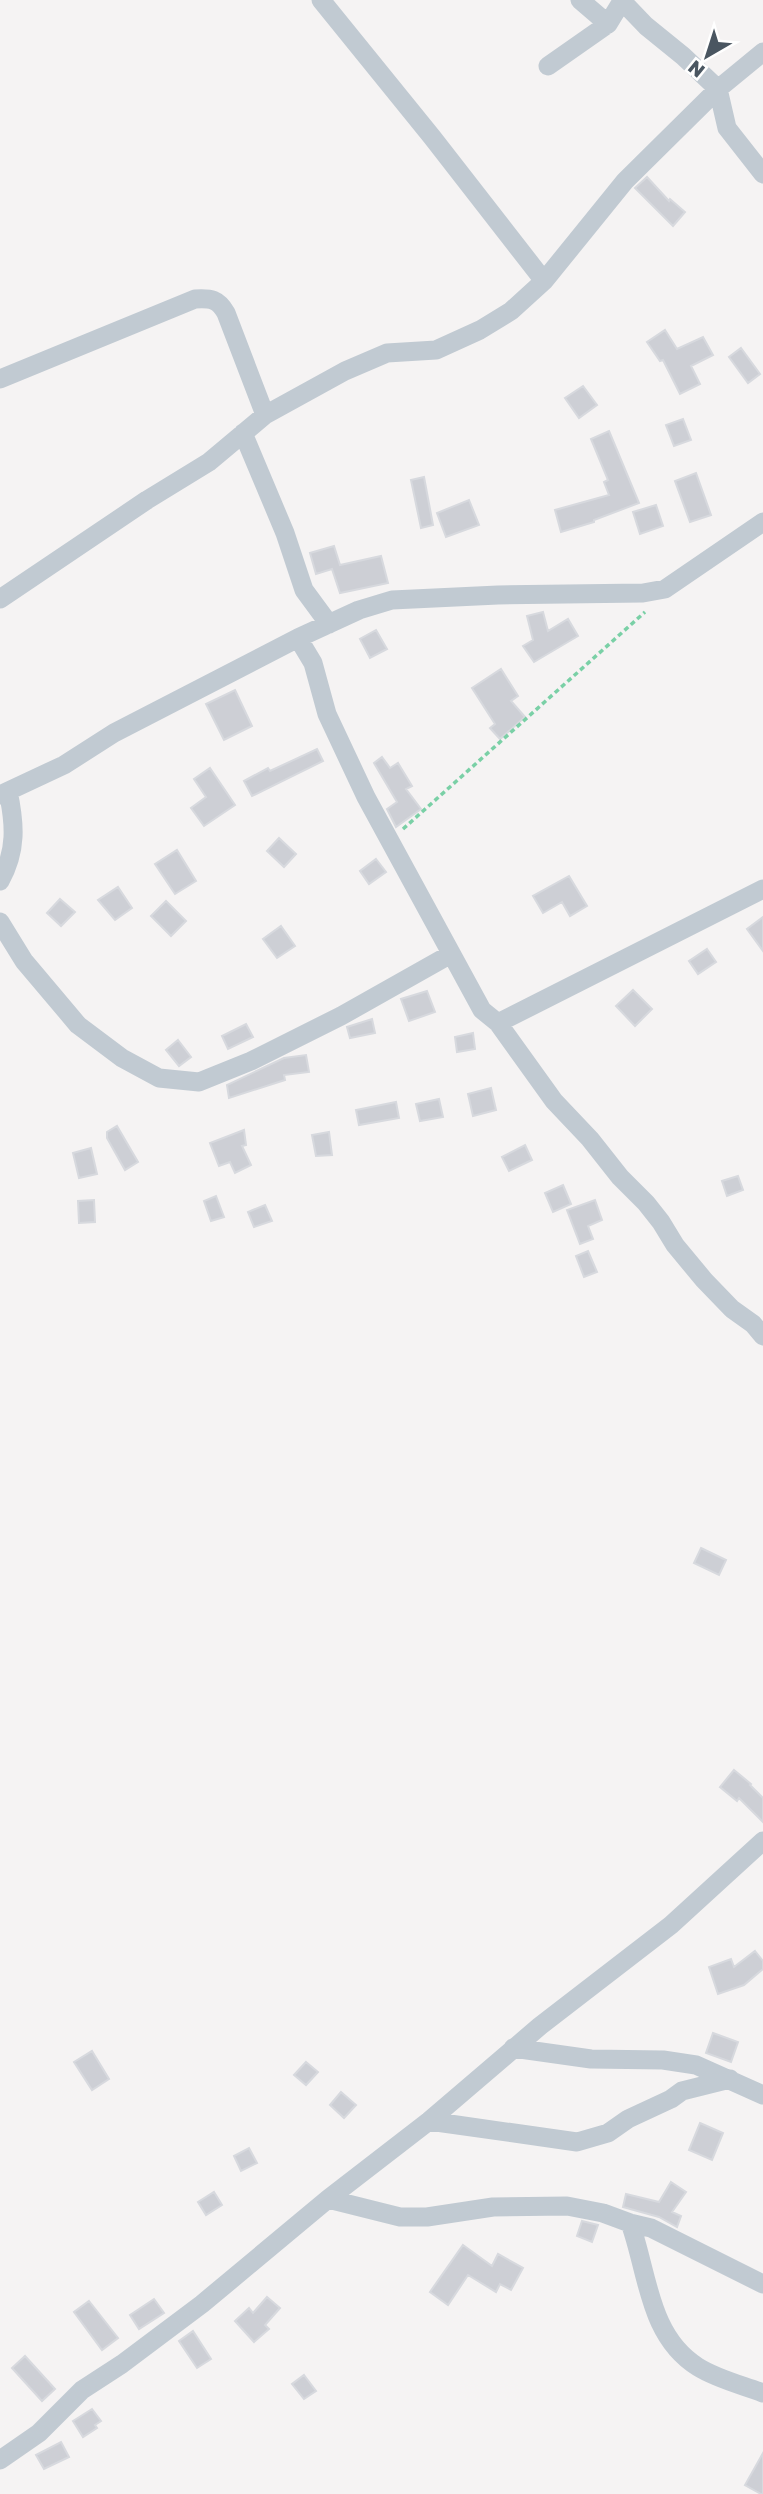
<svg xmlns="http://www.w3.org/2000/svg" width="763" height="2494" font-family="'Golos Text',sans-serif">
<rect width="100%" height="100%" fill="#f5f3f3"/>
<path fill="#cdcfd5" stroke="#d7d9de" stroke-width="2" d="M647,177L669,201L670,199L685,212L673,226L635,188Z
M665,330L677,349L703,337L713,355L691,366L700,384L680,394L663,360L660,361L647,342Z
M741,348L760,374L748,383L729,357Z
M583,386L597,405L579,418L565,398Z
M683,419L691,440L674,446L666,425Z
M609,431L639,503L594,520V522L561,532L555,510L609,495L604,482L608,480L591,439Z
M696,473L711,515L690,522L675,481Z
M424,477L433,525L421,528L411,480Z
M469,500L479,525L446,537L437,513Z
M656,505L663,526L640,534L633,512Z
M334,546L340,565L381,556L388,583L340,593L332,569L316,574L310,553Z
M543,612L548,631L568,619L578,636L534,662L523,646L533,640L527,616Z
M376,630L387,649L370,658L360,639Z
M501,669L518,696L511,701L525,717L500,739L490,728L495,724L472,688Z
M235,690L252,726L224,740L206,704Z
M317,749L323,761L252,796L244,781L268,768L270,771Z
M382,757L390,768L398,763L412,786L406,789L421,809L396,827L387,809L397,802L374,763Z
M210,768L235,805L204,826L191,808L206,797L194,779Z
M279,838L296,854L284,867L267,851Z
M177,850L196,881L175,894L155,864Z
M376,859L386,872L369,884L360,871Z
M569,876L587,906L570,916L562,902L543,913L533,896Z
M118,887L132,908L115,920L98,900Z
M60,899L75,912L61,926L47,913Z
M166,901L186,921L171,936L151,916Z
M763,917V951L747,929Z
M281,926L295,946L277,958L263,939Z
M707,949L716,962L698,974L689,961Z
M633,990L652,1009L635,1026L616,1006Z
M427,991L435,1012L409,1021L401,999Z
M372,1019L375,1033L350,1038L347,1027Z
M246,1024L253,1037L228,1049L222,1036Z
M473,1033L475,1049L457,1052L455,1037Z
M178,1040L191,1057L179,1066L166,1050Z
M306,1055L309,1072L284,1075L285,1080L229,1098L227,1085L284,1058Z
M491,1088L496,1110L473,1116L468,1094Z
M439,1099L443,1117L420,1121L416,1104Z
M396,1102L399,1118L359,1125L356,1110Z
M117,1126L138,1162L125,1170L107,1138V1132Z
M244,1130L246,1145L242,1146L251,1165L235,1173L230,1162L219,1166L210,1143Z
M329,1132L332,1155L316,1156L312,1135Z
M525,1145L532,1160L509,1171L502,1157Z
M91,1148L97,1174L79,1178L73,1153Z
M738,1176L743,1190L727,1196L722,1181Z
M563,1185L571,1204L553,1212L545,1193Z
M216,1196L224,1217L211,1221L204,1201Z
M94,1200L95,1222L79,1223L78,1201Z
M595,1200L602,1220L588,1226L593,1239L580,1244L567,1210Z
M265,1205L272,1221L254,1227L248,1212Z
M588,1251L597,1272L584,1277L576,1256Z
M701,1548L726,1560L719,1575L694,1563Z
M734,1770L751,1784L750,1785L763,1798V1822L739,1798L737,1801L720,1787Z
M755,1951L763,1961V1969L744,1985L718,1994L709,1967L731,1959L734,1967Z
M713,2033L738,2042L731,2062L706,2053Z
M92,2051L109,2079L92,2090L74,2062Z
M306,2062L318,2072L306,2085L294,2075Z
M341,2092L356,2105L344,2118L330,2105Z
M700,2123L723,2133L712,2160L689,2150Z
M249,2148L257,2163L241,2171L234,2156Z
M671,2182L686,2192L672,2212L681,2216L677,2227L659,2217L623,2207L626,2194L659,2202Z
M214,2192L222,2205L206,2215L198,2202Z
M582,2221L598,2225L592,2242L577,2236Z
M463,2245L492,2266L498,2254L523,2268L511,2290L500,2284L496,2292L468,2275L448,2305L430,2292Z
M267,2297L280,2308L265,2325L269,2329L254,2342L235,2321L249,2308L253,2313Z
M154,2299L164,2313L139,2329L130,2315Z
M89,2301L118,2338L102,2350L74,2312Z
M193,2331L211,2359L197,2368L179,2341Z
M25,2356L55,2389L42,2401L12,2368Z
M304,2375L316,2391L304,2399L292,2384Z
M92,2409L101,2421L95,2425L97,2428L83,2437L73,2421Z
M61,2442L69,2457L44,2469L36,2455Z
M763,2453V2494H761L745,2485Z"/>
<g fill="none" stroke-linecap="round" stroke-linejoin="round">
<path stroke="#7ad0a6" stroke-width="3.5" stroke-dasharray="5 3.5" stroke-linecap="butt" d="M403,829L645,612"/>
<path stroke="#c1cad2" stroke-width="19" d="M321,0L432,137L544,281
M580,0L608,24
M621,0L646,26L683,56L718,89L727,128L763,174
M548,66L608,24L622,1
M0,379L195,299C211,298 218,299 226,313L265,415
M243,433L285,533L304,590L329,624
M0,599L147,500L209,462L265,415L345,371L387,353L436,350L480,330L511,311L544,281L625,181L718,89L763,52
M298,638L313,663L327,714L366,797L482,1010L498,1023L554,1101L590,1139L620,1177L646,1203L661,1222L675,1245L704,1280L732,1309L753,1324L763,1336
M0,795L64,765L114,733L298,638L359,610L392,600L498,595L643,593L665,589L763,522
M0,881C17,851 15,824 8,791
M0,922L24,961L78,1025L122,1058L159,1078L199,1082L251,1061L341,1016L451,954
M498,1023L763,889
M513,2048L591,2059L663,2060L696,2065L763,2095
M429,2121L577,2142L608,2133L628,2119L671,2099L682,2091L730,2079
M328,2199L400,2217H427L493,2207L567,2206L603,2213L630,2223L651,2228L763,2284
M630,2223C648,2272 648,2336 698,2367C717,2379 742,2385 763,2393
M0,2460L39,2433L82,2390L122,2364L202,2304L328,2199L429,2121L540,2026L671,1925L763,1841"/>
</g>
<g transform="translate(707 56) rotate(219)" stroke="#ffffff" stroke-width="5" paint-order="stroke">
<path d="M0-5L12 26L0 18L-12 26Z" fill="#4a5661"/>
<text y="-10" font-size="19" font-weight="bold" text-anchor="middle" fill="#4a5661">N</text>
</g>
</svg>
